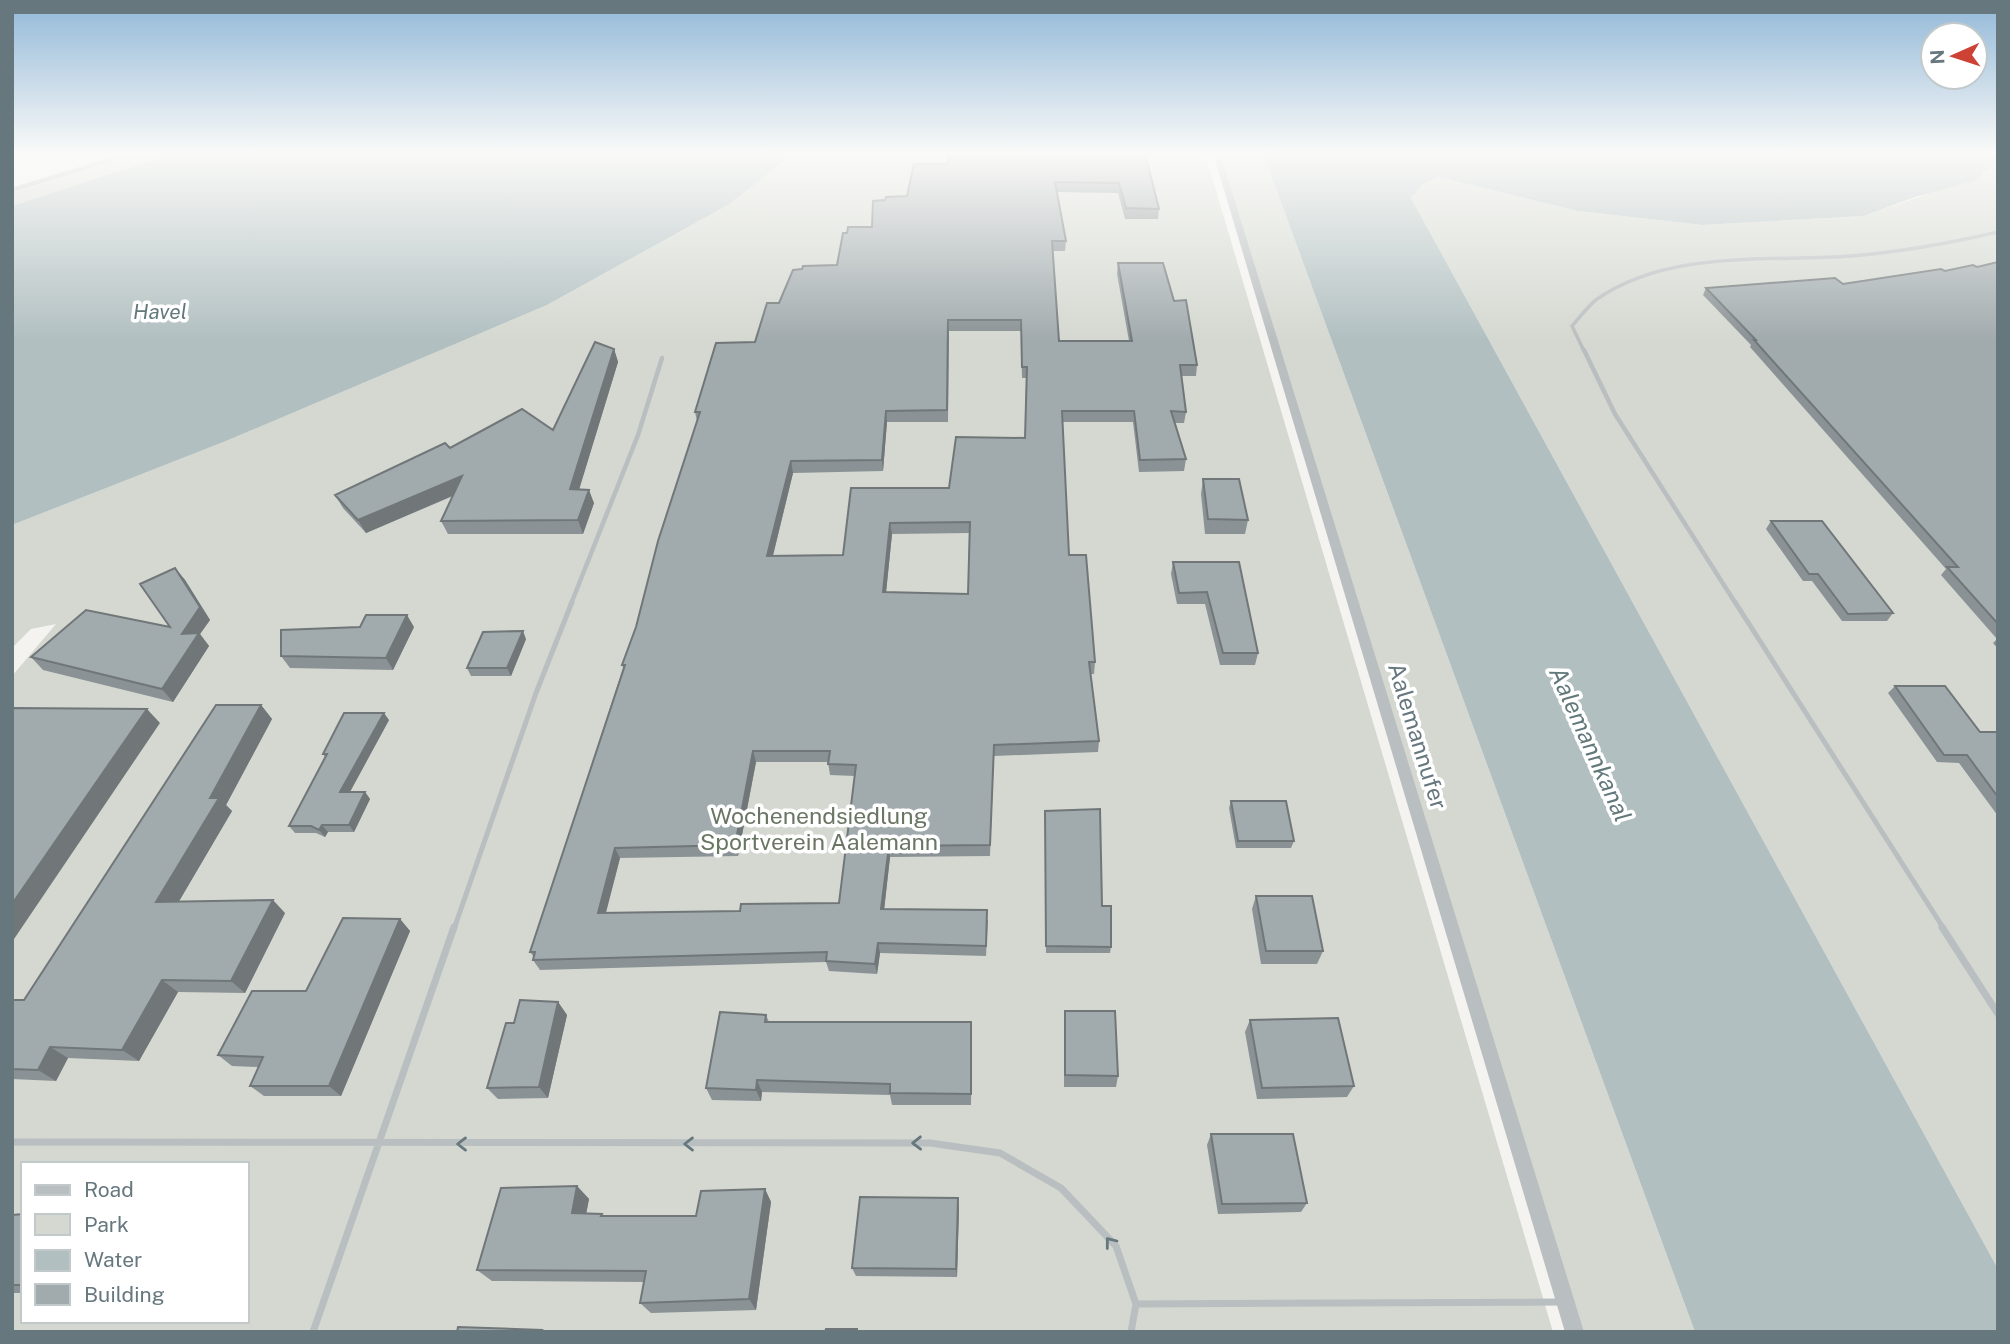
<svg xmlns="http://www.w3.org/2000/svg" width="2010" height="1344" font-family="'Public Sans',sans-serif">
<rect width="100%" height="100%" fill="#f4f3f0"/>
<path fill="#d4d8d0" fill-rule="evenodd" d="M141,153H174L12,206V193Z
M795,153H1205L1553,1332H12V676L56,624L31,629L12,648V525L226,441L547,305L728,205ZM23,1164H247V1321H23Z
M1216,153H1263L1695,1332H1575Z
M1998,162V1269L1411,198L1423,184L1438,177L1578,211L1702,225L1864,216L1985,174Z"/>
<path fill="#b1bfc1" d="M174,153H795L728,205L547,305L226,441L12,525V206Z
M1263,153H1998V162L1974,181L1915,197L1864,216L1702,225L1578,211L1438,177L1423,184L1411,198L1998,1269V1332H1695Z"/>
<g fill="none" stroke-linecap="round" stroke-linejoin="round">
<path stroke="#b9bec0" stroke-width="3.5" d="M1584,351L1572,326C1580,317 1588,306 1597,299C1669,249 1768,262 1851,256C1901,252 1950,243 1998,232"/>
<path stroke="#b9bec0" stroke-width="4.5" d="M1584,350L1615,414L1736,604
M571,604L638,435L662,358"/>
<path stroke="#b9bec0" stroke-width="5" d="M1735,602L1944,929
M454,929L536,693L572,602"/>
<path stroke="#b9bec0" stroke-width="7" d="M1942,927L1998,1014
M12,1142L930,1143L1000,1153L1061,1188L1116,1246L1136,1304L1131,1332
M1136,1304L1563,1302
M313,1332L454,927"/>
<path stroke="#b9bec0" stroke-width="4.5" d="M12,190L133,153"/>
<path fill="#b9bec0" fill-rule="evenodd" d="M1213,153H1220L1584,1332H1565Z"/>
</g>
<path fill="#8a9295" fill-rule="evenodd" d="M1145,153L1159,209L1158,219H1125L1118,193L1057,192L1066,241L1065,251H1052L1059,341H1129L1117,274L1118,263L1174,301L1197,365L1196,376H1181L1186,412L1184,423H1175L1186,459L1184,471L1139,472L1133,422H1062L1069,555L1095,662L1094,674H1091L1099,741L1098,752L994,756L990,856L890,857L884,909L988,920L986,956L880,953L877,974L829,971L826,962L540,970L533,960L534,957L530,952L623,668L622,665L636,627L697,421L695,412L755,342L802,269L837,265L847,233L872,227L885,200L907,196L947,164ZM949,331H1021L1022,378H1026L1025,438L949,488H851L843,555L773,556L793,473L883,471L887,422H948ZM969,533L968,594L886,592L892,534ZM756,762H828L830,775L855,776L839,903L740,911L606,913L620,858L738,856Z
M1998,262V649L1993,643L1997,639L1941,575L1946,569L1750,347L1751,345L1703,295L1706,288L1843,284L1977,267Z
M614,349L618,362L579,489L594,503L583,534H448L441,521L453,496L366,533L343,508L335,495L450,448L553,430Z
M1203,479L1248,520L1245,534H1205L1201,494Z
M1771,521L1893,613L1887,621H1842L1812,581H1803L1766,529Z
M1173,562H1239L1258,653L1255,665H1220L1205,604H1177L1171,574Z
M175,568L185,580L210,620L200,634L209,646L173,702L43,670L31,657L170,627Z
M360,627H414L393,670L290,668L281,656Z
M526,639L511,676H471L467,668Z
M1895,686L1980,732L1998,735V816L1959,763L1937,762L1888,693Z
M261,705L272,719L226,805L232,811L179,901L285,913L245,993L178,992L139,1061L68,1058L56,1081L12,1079V1000H24Z
M389,720L350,792H365L370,799L354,832H328L325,837L316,833H295L289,826L325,757L323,754Z
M1231,801L1294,841L1291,848H1236L1229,808Z
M1045,818L1111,947L1110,953H1046Z
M1256,896L1323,951L1317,964H1261L1252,909Z
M400,919L410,931L341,1096H264L250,1086L259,1067L232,1066L218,1055L306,991Z
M558,1002L567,1015L548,1098L498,1099L487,1088L514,1023Z
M1065,1011L1118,1076L1116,1087H1064V1023Z
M766,1015L769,1022L972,1034L971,1105H892L890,1095L762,1092L761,1101L712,1100L706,1088Z
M1250,1020L1354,1086L1347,1097L1257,1099L1245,1032Z
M1211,1134L1307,1203L1301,1212L1218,1214L1207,1145Z
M577,1186L589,1199L586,1213L604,1216H696L765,1189L771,1202L756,1310L651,1313L640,1303L644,1282L492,1281L477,1270Z
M959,1207L957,1277L856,1276L852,1268Z
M23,1214V1293H12V1215Z"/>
<path fill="#717779" d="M614,349L618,362L575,503L570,489Z
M886,411L887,422L883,471L882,460Z
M791,461L793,473L770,567L767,556Z
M462,476L468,489L366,533L358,520Z
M589,490L594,503L583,534L578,520Z
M890,523L892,534L885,603L883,592Z
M175,568L185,580L210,620L200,634L209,646L173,702L162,689L182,634Z
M407,615L414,627L393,670L386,658Z
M523,631L526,639L511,676L507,668Z
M261,705L272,719L226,805L232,811L171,915L156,902L210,798Z
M147,709L160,723L12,942V904Z
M384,713L389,720L346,799L340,792Z
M753,751L756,762L738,856L735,845Z
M365,792L370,799L354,832L349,825Z
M322,825L328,832L325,837L319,830Z
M889,846L890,857L883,920L881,909Z
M615,848L620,858L603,923L598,913Z
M273,900L285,913L245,993L231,981Z
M400,919L410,931L341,1096L329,1086Z
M878,943L880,953L877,974L875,964Z
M162,980L178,992L139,1061L122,1050Z
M558,1002L567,1015L548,1098L539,1087Z
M50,1047L68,1058L56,1081L38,1070Z
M757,1080L762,1092L761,1101L756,1090Z
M577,1186L589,1199L584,1225L572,1213Z
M765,1189L771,1202L756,1310L749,1299Z
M958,1198L959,1207L957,1277L956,1269Z"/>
<path fill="#a1aaad" stroke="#717779" stroke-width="2" fill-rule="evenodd" d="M949,153H1145L1159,209L1126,208L1119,183L1055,182L1066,241H1052L1059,341H1132L1118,263H1163L1174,301L1186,300L1197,365H1180L1186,412L1171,411L1186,459L1140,460L1134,411H1062L1069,555H1086L1095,662H1089L1099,741L994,745L990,845L889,846L881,909L987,910L986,946L878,943L875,964L826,961L827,952L533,960L535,952H530L625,665H622L636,627L658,541L700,412H695L716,343L755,342L767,303H779L793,270L802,269L803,266L837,265L843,233H847L848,227H872L873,201L885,200L886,197L907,196L914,164H947ZM948,320H1021L1022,367H1027L1025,438L956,437L949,488H851L843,555L767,556L791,461L882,460L886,411L947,410ZM970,522L968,594L883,592L890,523ZM753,751H830L828,764L856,765L839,903L741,904L740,911L598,913L615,848L735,845Z
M1998,262V624L1947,567H1958L1754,340H1756L1706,288L1835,278L1843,284L1941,269L1945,271L1973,265L1977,267Z
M595,342L614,349L570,489L589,490L578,520L441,521L462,476L358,520L335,495L445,443L450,448L522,409L553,430Z
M1203,479H1239L1248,520L1208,519Z
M1771,521H1822L1893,613L1848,614L1818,574H1809Z
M1173,562H1239L1258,653H1223L1207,592L1179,593Z
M175,568L200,607L182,634L199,633L162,689L31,657L86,610L170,627L140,584Z
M366,615H407L386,658L281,656V630L360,627Z
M523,631L507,668H467L483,632Z
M1895,686H1945L1980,732H1996L1998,735V797L1967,755H1944Z
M216,705H261L210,798H219L156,902L273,900L231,981L162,980L122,1050L50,1047L38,1070L12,1069V1000H24Z
M12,708L147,709L12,904Z
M344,713H384L340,792H365L349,825H322L319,830L311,826H289L327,754H323Z
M1231,801H1286L1294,841H1238Z
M1100,809L1102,906H1111V947L1046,946L1045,811Z
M1256,896H1312L1323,951H1266Z
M343,918L400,919L329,1086H250L263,1057L218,1055L252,991H306Z
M520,1000L558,1002L539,1087L487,1088L506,1023H514Z
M1065,1011H1115L1118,1076L1065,1075Z
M720,1012L766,1015L765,1022H971V1094L890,1093V1084L757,1080L756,1090L706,1088Z
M1338,1018L1354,1086L1262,1088L1250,1020Z
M1211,1134H1293L1307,1203L1222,1204Z
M577,1186L572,1213L602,1214L601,1216H696L701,1191L765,1189L749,1299L640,1303L646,1271L477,1270L501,1188Z
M860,1197L958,1198L956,1269L852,1268Z
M23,1214V1281L21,1285H12V1215Z
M458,1327L542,1330L541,1332H457Z
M826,1329H857V1332H825Z"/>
<defs><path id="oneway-chevron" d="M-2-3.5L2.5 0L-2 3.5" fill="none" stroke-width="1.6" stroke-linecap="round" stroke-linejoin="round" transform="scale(1.75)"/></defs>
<g stroke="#66777e">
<use href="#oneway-chevron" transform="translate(917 1143) rotate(179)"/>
<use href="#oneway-chevron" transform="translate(462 1144) rotate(180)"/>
<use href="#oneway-chevron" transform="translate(689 1144) rotate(180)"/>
<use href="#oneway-chevron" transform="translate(1110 1242) rotate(-128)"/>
</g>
<linearGradient id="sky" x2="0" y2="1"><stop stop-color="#92b8d8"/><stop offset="0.45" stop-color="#fafaf8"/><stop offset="1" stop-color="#fafaf8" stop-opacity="0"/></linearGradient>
<rect width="2010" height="341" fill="url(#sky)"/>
<g text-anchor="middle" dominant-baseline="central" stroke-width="7" stroke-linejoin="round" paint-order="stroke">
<g font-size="21" font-style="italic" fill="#62787b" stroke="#fff">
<text x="160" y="311">Havel</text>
</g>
<g font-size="23" fill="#66777e" stroke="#fff">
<text transform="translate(1418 736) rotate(73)">Aalemannufer</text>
</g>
<g font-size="23" fill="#6a7664" stroke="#fff">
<text x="819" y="815">Wochenendsiedlung<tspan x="819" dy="26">Sportverein Aalemann</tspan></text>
</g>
<g font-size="24" font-style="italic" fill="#62787b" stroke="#fff">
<text transform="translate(1591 744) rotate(66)">Aalemannkanal</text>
</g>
</g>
<rect width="2010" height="1344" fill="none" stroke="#66777e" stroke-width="28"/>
<rect x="21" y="1162" width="228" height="161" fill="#ffffff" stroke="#c2c9cb" stroke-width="2"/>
<rect x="35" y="1185" width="35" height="10" fill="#b9bec0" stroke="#c2c9cb" stroke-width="2"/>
<text x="84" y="1197" font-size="21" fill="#66777e">Road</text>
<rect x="35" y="1214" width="35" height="21" fill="#d4d8d0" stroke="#c2c9cb" stroke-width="2"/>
<text x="84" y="1232" font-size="21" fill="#66777e">Park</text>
<rect x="35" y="1250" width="35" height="21" fill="#b1bfc1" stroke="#c2c9cb" stroke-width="2"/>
<text x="84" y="1267" font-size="21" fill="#66777e">Water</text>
<rect x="35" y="1284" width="35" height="21" fill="#a1aaad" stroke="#c2c9cb" stroke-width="2"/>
<text x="84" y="1302" font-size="21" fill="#66777e">Building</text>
<g transform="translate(1954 56) rotate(267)"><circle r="33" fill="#ffffff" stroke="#c2c9cb" stroke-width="2"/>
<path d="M0-5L12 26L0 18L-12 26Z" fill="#ce4236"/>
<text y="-10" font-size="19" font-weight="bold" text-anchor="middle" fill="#66777e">N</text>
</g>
</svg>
